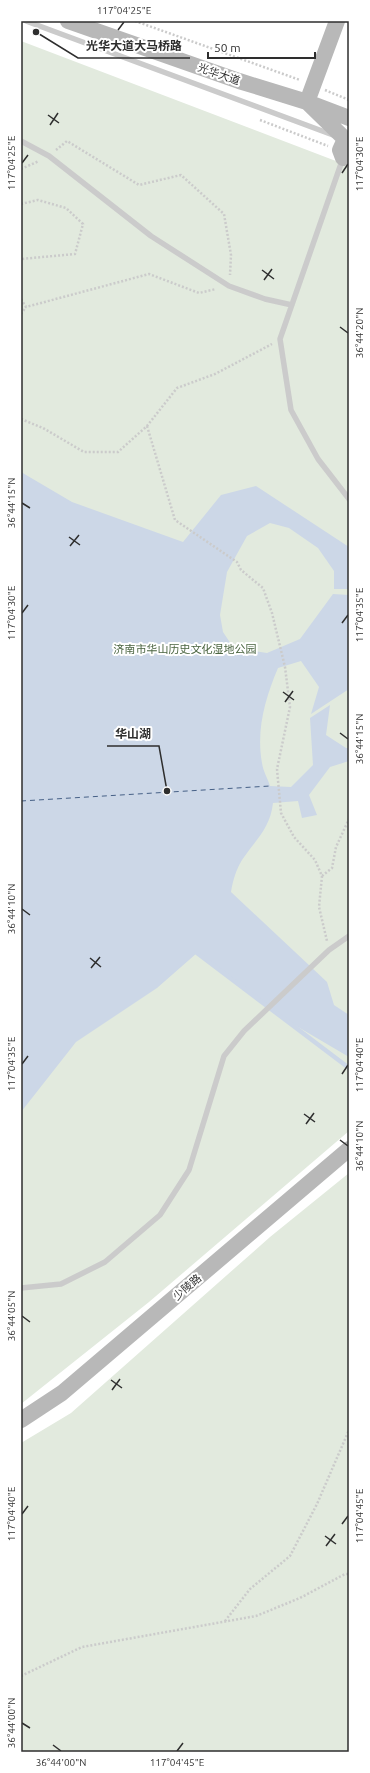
<svg xmlns="http://www.w3.org/2000/svg" width="370" height="1773" font-family="Ubuntu,'Noto Sans SC',sans-serif">
<rect width="100%" height="100%" fill="#fff"/>
<path fill="#e2eade" d="M21,41L349,166V1131L149,1302L21,1404Z
M349,1173V1752H21V1443L71,1413L270,1237Z"/>
<path fill="#ccd7e7" d="M21,472L72,502L183,542L221,495L256,486L349,547V589H334V571L318,548L289,528L270,523L247,536L227,572L220,615L223,632L231,644L248,650L267,653L300,639L333,594L349,595V689L311,714L319,687L301,661L278,668C265,699 256,730 262,763C263,771 268,779 270,786L291,787L313,765L310,718L330,705L326,735L346,748H349V761L330,767L309,795L317,815L302,818L298,801L273,803C270,829 256,839 242,860C236,870 233,880 231,892L327,982L334,1005L349,1015V1057L281,1017L197,953L157,988L76,1042L21,1112Z"/>
<g fill="none" stroke-linecap="round" stroke-linejoin="round">
<path stroke="#ccd7e7" stroke-width="4.5" d="M197,953L349,1068"/>
<path stroke="#466086" stroke-width="1" stroke-dasharray="5 4" stroke-linecap="butt" d="M21,801L270,786"/>
<path stroke="#cbcbcb" stroke-width="2.5" stroke-dasharray="2 2" stroke-linecap="butt" d="M135,21L300,80
M325,90L349,100
M260,120L328,146
M56,150L67,141L139,185L181,175L224,214L231,255L230,275
M21,169L39,161
M21,204L38,200L66,208L83,224L75,254L21,259
M21,299L26,307L149,274L199,293L216,289
M21,314L26,307
M21,419L43,428L84,452H118L147,426L177,388L215,374L272,344
M147,426L175,520L237,562L241,570L263,588L272,613L285,667L290,707L277,769L281,813L294,837L315,860L322,876L319,907L327,941
M322,876L332,868L336,847L349,819
M225,1621L250,1589L290,1556L317,1504L349,1430
M21,1676L82,1647L256,1616L300,1598L345,1574H349"/>
<path stroke="#cbcbcb" stroke-width="5.5" d="M26,21L333,135
M21,141L49,156L151,236L229,286L265,299L292,305
M343,158L280,339L291,410L318,459L349,499
M21,1288L61,1284L105,1262L160,1215L189,1170L224,1056L244,1031L329,950L349,936"/>
<path stroke="#b8b8b8" stroke-width="16" d="M68,21L239,81L307,102L349,118
M337,21L307,102L345,139L340,150L343,158
M21,1420L62,1393L349,1149"/>
</g>
<path fill="none" stroke="#2e2e2e" stroke-width="1.5" d="M118,30L124,22M48,115L59,123M50,125L58,113M22,163L28,155M342,173L348,164M262,270L274,279M264,280L272,269M340,327L348,333M22,503L30,508M69,537L80,545M70,546L79,535M22,613L28,605M342,623L348,615M283,692L294,700M285,702L293,691M340,733L348,739M22,909L30,915M90,958L101,967M91,968L100,957M22,1064L28,1056M342,1074L348,1065M304,1114L315,1122M306,1124L314,1113M340,1140L348,1146M22,1316L30,1322M111,1380L122,1388M112,1390L120,1379M22,1514L28,1506M342,1524L348,1516M325,1536L336,1544M326,1546L335,1534M22,1723L30,1728M53,1745L61,1751M177,1751L183,1743"/>
<g text-anchor="middle" dominant-baseline="central" stroke-width="4" stroke-linejoin="round" paint-order="stroke">
<g font-size="11" fill="#2e2e2e" stroke="#fff">
<text transform="translate(219 74) rotate(19)">光华大道</text>
<text transform="translate(187 1287) rotate(-40)">少陵路</text>
</g>
<g font-size="11" fill="#4b6541" stroke="#fff">
<text x="185" y="649">济南市华山历史文化湿地公园</text>
</g>
</g>
<path fill="none" stroke="#2e2e2e" stroke-width="1.5" d="M36 32L78 58H190M167 791L159 746H107"/>
<g fill="#2e2e2e" stroke="#fff" stroke-width="1.5">
<circle cx="36" cy="32" r="4"/>
<circle cx="167" cy="791" r="4"/>
</g>
<g font-size="12" text-anchor="middle" font-weight="bold" fill="#2e2e2e" stroke="#fff" stroke-width="4" stroke-linejoin="round" paint-order="stroke">
<text x="134" y="50">光华大道大马桥路</text>
<text x="133" y="738">华山湖</text>
</g>
<rect width="370" height="1773" fill="none" stroke="#ffffff" stroke-width="44"/>
<path d="M208 52v6h107v-6" fill="none" stroke="#2e2e2e" stroke-width="2"/>
<text x="214" y="52" font-size="12" fill="#2e2e2e" stroke="#ffffff" stroke-width="3" paint-order="stroke">50 m</text>
<rect x="22" y="22" width="326" height="1729" fill="none" stroke="#2e2e2e" stroke-width="1.5"/>
<g font-size="10" text-anchor="middle" fill="#2e2e2e">
<text x="124" y="14">117°04'25"E</text>
<text transform="translate(11 163) rotate(-90)" y="4">117°04'25"E</text>
<text transform="translate(359 164) rotate(-90)" y="4">117°04'30"E</text>
<text transform="translate(359 333) rotate(-90)" y="4">36°44'20"N</text>
<text transform="translate(11 503) rotate(-90)" y="4">36°44'15"N</text>
<text transform="translate(11 613) rotate(-90)" y="4">117°04'30"E</text>
<text transform="translate(359 615) rotate(-90)" y="4">117°04'35"E</text>
<text transform="translate(359 739) rotate(-90)" y="4">36°44'15"N</text>
<text transform="translate(11 909) rotate(-90)" y="4">36°44'10"N</text>
<text transform="translate(11 1064) rotate(-90)" y="4">117°04'35"E</text>
<text transform="translate(359 1065) rotate(-90)" y="4">117°04'40"E</text>
<text transform="translate(359 1146) rotate(-90)" y="4">36°44'10"N</text>
<text transform="translate(11 1316) rotate(-90)" y="4">36°44'05"N</text>
<text transform="translate(11 1514) rotate(-90)" y="4">117°04'40"E</text>
<text transform="translate(359 1516) rotate(-90)" y="4">117°04'45"E</text>
<text transform="translate(11 1723) rotate(-90)" y="4">36°44'00"N</text>
<text x="61" y="1766">36°44'00"N</text>
<text x="177" y="1766">117°04'45"E</text>
</g>
</svg>
